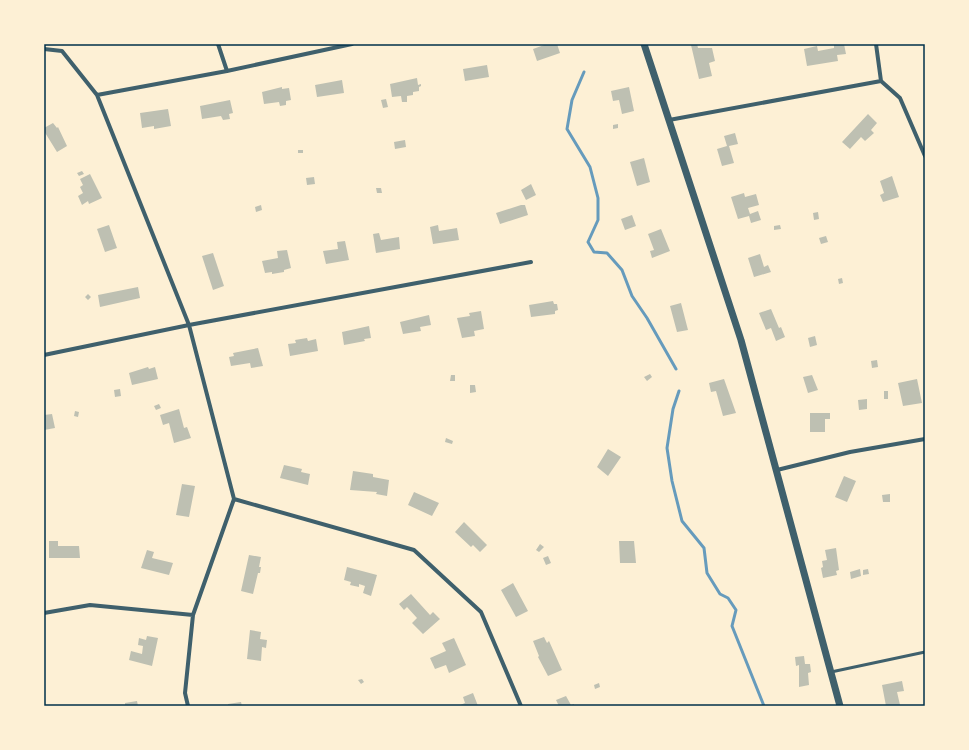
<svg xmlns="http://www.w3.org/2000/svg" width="969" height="750" font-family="'Asap Condensed',sans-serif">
<rect width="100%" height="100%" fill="#fdf0d5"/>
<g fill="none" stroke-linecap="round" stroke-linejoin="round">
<path stroke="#669bbc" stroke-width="3" d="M584,72L572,100L567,129L590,167L598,198V220L588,242L594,252L607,253L622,270L632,296L647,318L676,369
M679,391L673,409L667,448L672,481L682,521L704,548L707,573L720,594L728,598L736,610L732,626L764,706"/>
</g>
<path fill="#bec0b2" d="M547,44H557L560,53L537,61L533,49Z
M697,44L698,48H712L715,61L709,63L712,76L699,79L691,45Z
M844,44L846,54L837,55L838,61L807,66L804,49L817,46L818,51L834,48V45Z
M487,65L489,77L465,81L463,69Z
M417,78L418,85L421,84V86L419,87V91L413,92V95L407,96V102H402L401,96L392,97L390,84Z
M342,80L344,93L317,97L315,85Z
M282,87V89L289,88L291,100L286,101V105L280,106L279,102L264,104L262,92Z
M629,87L634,111L622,114L619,100L613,101L611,91Z
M386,99L388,107L383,108L381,100Z
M230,100L233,113L229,114L230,119L223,120L221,116L202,119L200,106Z
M168,109L171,126L154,129V126L142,128L140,113Z
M868,114L877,123L871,130L874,133L865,141L861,137L850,149L842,142Z
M53,123L57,128L58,127L67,146L57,152L44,131V128Z
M618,124V128L613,129V125Z
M735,133L738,144L729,146L734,163L722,166L717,149L727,146L724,136Z
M405,140L406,147L395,149L394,142Z
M298,150H303V153H298Z
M644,158L650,182L637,186L630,162Z
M82,171L84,174L79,176L77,173Z
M90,174L102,198L89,204L88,201L82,205L78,196L83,193L80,187L83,185L80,179Z
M892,176L899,197L883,202L880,195L884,193L880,181Z
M314,177L315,184L307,185L306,178Z
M531,184L536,195L526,200L521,190Z
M376,188H381L382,193H377Z
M744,193L745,197L756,194L759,205L748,208L750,214L758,211L761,220L751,223L749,216L738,219L731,197Z
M261,205L262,210L256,212L255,207Z
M521,205H525L528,215L500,224L496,213Z
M818,212L819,219L814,220L813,213Z
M632,215L636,226L625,230L621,219Z
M109,225L117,248L105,252L97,229Z
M438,225L439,231L457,228L459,240L433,244L430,227Z
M780,225L781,229L774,230V226Z
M661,229L670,251L652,258L650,251L654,250L648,234Z
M379,233L381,240L399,237L400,249L376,253L373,234Z
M826,236L828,242L821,244L819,238Z
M345,241L349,260L326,264L323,251L338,249L337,242Z
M287,250L291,268L284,270V272L272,274V272L265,273L262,261L278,258L277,251Z
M213,253L224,286L213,290L202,256Z
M760,254L764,267L768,265L771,272L754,277L748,258Z
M842,278L843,283L839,284L838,279Z
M138,287L140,298L100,307L98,295Z
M88,294L91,297L88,300L85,297Z
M553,301L554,304H557L558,310L555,311V314L531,317L529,305Z
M681,303L688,330L677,332L670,306Z
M771,309L779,328L781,327L785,337L776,341L771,328L766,330L759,313Z
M481,311L484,329L474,331L475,336L462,338L457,318L470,316L469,313Z
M429,315L431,325L420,327L421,331L403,334L400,322Z
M369,326L371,338L364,339L365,341L344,345L342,332Z
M815,336L817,345L810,347L808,338Z
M307,338L308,341L316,339L318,351L290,356L288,344L296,343L295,340Z
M258,348L263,366L251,368L250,363L231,366L229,357L234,356L233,353Z
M877,360L878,367L872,368L871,361Z
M148,367L149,369L155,367L158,379L132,385L129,373Z
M650,374L652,377L647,381L644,377Z
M451,375H455V381H450Z
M812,375L818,390L808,393L803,377Z
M724,379L736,413L723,416L716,391L711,392L709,383Z
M917,379L922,403L903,406L898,383Z
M470,385H475L476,392L470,393Z
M120,389L121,396L115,397L114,390Z
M884,391H888V399H884Z
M867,399V409L859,410L858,400Z
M159,404L161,408L156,410L154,406Z
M179,409L184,428L187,427L191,438L174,443L169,423L163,425L160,415Z
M75,411L79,412L78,417L74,416Z
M810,413H830V419H825V432H810Z
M52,414L55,428L44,430V415Z
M446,438L453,441L452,444L445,442Z
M608,449L621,457L608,476L597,467Z
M284,465L302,469L301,472L310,474L308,485L280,478Z
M353,471L373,474V477L389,480L387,496L376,494L377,492L350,490Z
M844,476L856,481L847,502L835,497Z
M182,484L195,486L189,517L176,515Z
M414,492L439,503L432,516L408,505Z
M890,494V502H883L882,495Z
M464,522L487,545L480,552L473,545L471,547L455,532Z
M49,541H58V546H79L80,558H49Z
M619,541H634L636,563H620Z
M540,544L544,547L539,552L536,550Z
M836,548L839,570L836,571L837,575L823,578L821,568L823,567L822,561L827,560L825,550Z
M147,550L154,552L152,558L173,563L169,575L141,568Z
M249,555L261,557L259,567H261L260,573H258L253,594L241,591Z
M548,556L551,563L546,565L543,558Z
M347,567L377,575L371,596L363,593L365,586L359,584V587L350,585L351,582L344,580Z
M860,569L861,576L851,579L850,572Z
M868,569L869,574L863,575V570Z
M513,583L528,611L516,617L501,590Z
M411,594L430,615L433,612L440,619L423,634L412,623L417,618L407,607L404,610L399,604Z
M250,630L261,632L260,639L267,640L266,648L262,647L261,661L247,659Z
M147,636L158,638L152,666L129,660L131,651L142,654L143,646L138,645L139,638L146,640Z
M544,637L547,643L549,641L562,670L548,676L538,657L539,656L533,641Z
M454,638L466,665L449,673L446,665L435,669L430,658L446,651L442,643Z
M804,656L805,664H810L811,672L808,673L809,685L799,687V665L796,666L795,657Z
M362,679L364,682L361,684L358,680Z
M902,681L904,691L897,692L900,705L886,706L882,685Z
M599,683L600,687L595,689L594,685Z
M473,693L478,706H458L465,703L463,697Z
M566,696L571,705L574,704V706H559L556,700Z
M137,701L138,706H125V703Z
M241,702L242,706H228V704Z"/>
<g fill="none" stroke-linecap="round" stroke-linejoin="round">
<path stroke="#3f606c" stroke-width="3" d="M831,672L925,652"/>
<path stroke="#3f606c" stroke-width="4" d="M218,44L227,71
M44,49L62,51L97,95L189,325L234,499L193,615L185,693L188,706
M881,81L900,98L925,156
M97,95L227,71L352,44
M669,120L881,81L876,44
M44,355L189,325L531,262
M777,470L850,452L925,439
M234,499L414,550L481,612L521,706
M44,613L90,605L193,615"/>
<path stroke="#3f606c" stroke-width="7" d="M644,44L741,340L840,706"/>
</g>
<rect width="969" height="750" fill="none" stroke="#fdf0d5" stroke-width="90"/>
<rect x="45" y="45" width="879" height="660" fill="none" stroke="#003049" stroke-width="1.5"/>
</svg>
